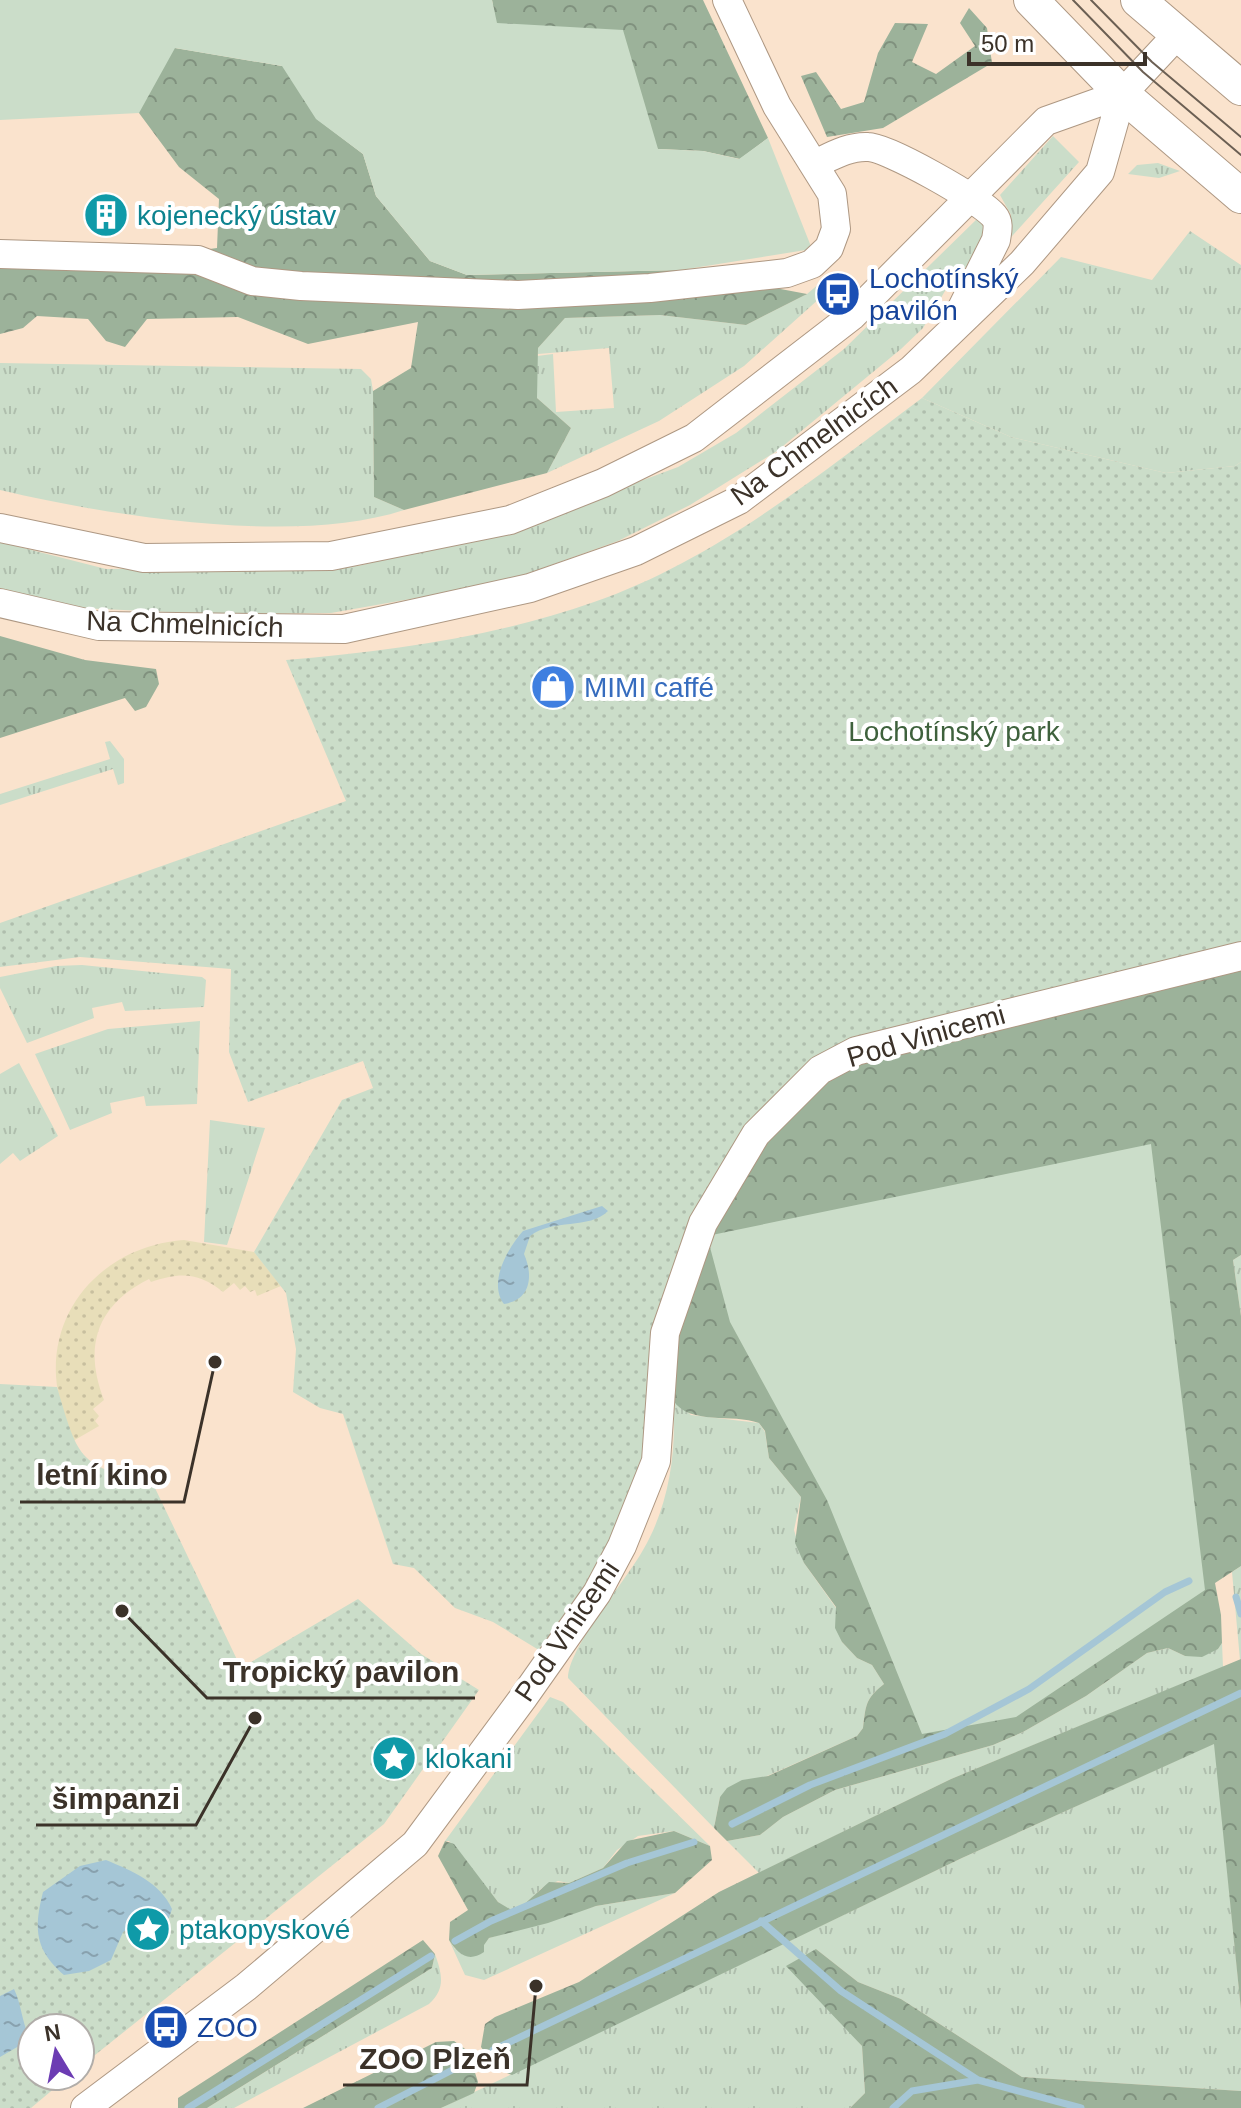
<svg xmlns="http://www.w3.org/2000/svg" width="1241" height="2108" font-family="Arial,sans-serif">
<defs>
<pattern id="grass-tufts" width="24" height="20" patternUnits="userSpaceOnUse" patternTransform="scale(2)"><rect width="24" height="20" fill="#cbddc9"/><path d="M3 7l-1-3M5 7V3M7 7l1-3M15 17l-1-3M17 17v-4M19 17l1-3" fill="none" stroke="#afbead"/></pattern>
<pattern id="forest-crowns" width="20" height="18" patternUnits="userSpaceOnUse" patternTransform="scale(2)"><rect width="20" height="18" fill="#9cb29a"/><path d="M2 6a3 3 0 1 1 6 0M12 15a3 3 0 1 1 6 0" fill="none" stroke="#80917e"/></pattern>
<pattern id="sand-dots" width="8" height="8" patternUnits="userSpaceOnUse" patternTransform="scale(2)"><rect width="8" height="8" fill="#e8deb9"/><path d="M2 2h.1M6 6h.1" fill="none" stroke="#c8bf9f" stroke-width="1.8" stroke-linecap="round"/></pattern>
<pattern id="park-dots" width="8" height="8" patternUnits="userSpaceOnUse" patternTransform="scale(2)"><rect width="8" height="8" fill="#cbddc9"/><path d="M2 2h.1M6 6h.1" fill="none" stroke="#afbead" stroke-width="1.8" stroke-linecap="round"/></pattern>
<pattern id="water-ripples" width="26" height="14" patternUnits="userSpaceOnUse" patternTransform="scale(2)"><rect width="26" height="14" fill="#a5c6d6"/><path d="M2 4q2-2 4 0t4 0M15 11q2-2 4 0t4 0" fill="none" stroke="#88a1ae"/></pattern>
</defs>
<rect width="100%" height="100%" fill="#fae3cd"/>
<path fill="url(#grass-tufts)" d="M1053,136L1079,162L1004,245L1011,215L1000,195Z
M1158,163L1180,171L1159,178L1128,174L1137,165Z
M979,217L985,225L982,250L948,286L923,328L901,349L777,451L690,505L618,541L501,583L331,613L212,614L79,608L0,588V542L106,569L358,566L515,528L678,467L736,433L844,349Z
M1190,231L1241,265V462L1235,466L1166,473L1011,437L922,398L1061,257L1152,280Z
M826,278L839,281L744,366L659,421L547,473L571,428L537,398V356L553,354L556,412L614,408L609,348L538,354V348L565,318L660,315L746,325L807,294Z
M0,363L361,369L371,379L373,391L374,497L404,510C295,546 111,516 0,490Z
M110,741L124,759V783L118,785L113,769L0,805V794L110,759L105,742Z
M82,965L202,977L206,980L204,1007L125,1011L122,1002L92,1008L94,1018L27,1043L0,988V977L56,966Z
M200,1021L197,1104L146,1106L144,1096L110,1103L112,1113L70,1130L35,1054L108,1029Z
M19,1063L58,1136L20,1161L13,1153L0,1164V1074Z
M210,1120L265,1128L227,1245L204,1242Z
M1241,1255V1316L1233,1260Z
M673,1400L691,1415L759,1423L765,1432L769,1458L801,1497L794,1530L804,1563L836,1608L842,1642L857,1658L872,1665L884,1684C865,1699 866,1705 863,1728L857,1736L720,1797L714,1828L568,1678C569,1646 626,1581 643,1550C669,1506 677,1451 673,1400Z
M1241,1566V1659L1240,1660L1232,1572Z
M1222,1643L1223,1667L951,1779L759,1873L727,1841L760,1835L783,1817L835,1790L993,1745L1023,1732L1086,1696L1147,1653L1168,1648L1185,1656L1218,1649Z
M550,1697L563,1702L710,1846L674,1831L638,1836L617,1850L603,1868L569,1883L558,1881L542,1888L520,1909H508L498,1902L449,1841H445Z
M1215,1743L1241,2010V2091L1022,2077L901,1999L858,1982L816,1949L828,2005L862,2046L865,2093L850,2108H441L962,1858Z
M675,1893L484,1980L465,1975L449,1940L455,1949L483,1945L489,1938L596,1906Z
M435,1954C442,1974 446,1989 429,2004L234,2108H207L432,1968Z"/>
<path fill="url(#forest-crowns)" d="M492,0H703L768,138L740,159L703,151L658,149L496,23Z
M969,8L987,28L992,63L883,128L827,137L801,76L816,72L841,109L864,102L878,53L895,23L928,24L912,62L936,74L975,46L960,23Z
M0,35L175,48L282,66L330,40L317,119L363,154L376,196L430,261L467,275L681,270L807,294L746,325L660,315L565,318L538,348L537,398L571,428L547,473L404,510L374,497L373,391L411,368L418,322L308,344L238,317L147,319L125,347L106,341L88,319L37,316L23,328L0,334V260L135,259L217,248L219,199L179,167L139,113L91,109Z
M0,636L85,660L156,669L159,684L146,707L135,711L125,698L0,738Z
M1241,956V1255L1233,1260L1241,1316V1566L1215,1583L1221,1615L1222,1643L1218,1649L1202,1657L1185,1656L1168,1648L1147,1653L1086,1696L1023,1732L993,1745L835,1790L783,1817L760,1835L727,1841L714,1828L720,1797L727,1788L742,1780L768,1776L857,1736L863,1728C866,1705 865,1699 884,1684L872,1665L857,1658L842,1642L835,1628L836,1607L804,1563L795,1543L801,1497L769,1458L765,1431L759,1423C733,1413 689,1426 673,1400C675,1376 675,1349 680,1325C688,1289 713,1259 703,1223L820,1070Z
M1241,1659V2010L1214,1744L962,1858L512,2075L497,2069L481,2047L485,2024L495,2017L579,1982L719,1892L951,1779Z
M674,1831L710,1846L712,1860L675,1893L596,1906L548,1923L489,1938L484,1945V1952C468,1963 458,1954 449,1940L450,1922L468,1910L438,1856L445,1841L454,1844L498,1902L513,1911L520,1908L549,1882L569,1883L603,1868L627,1841Z
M423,1940L435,1954L432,1968L207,2108H178V2098Z
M816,1949L858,1982L901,1999L1022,2077L1241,2091V2108H850L865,2093L862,2046L786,1966Z
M454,2041L468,2051L478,2082L474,2093L441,2108H303L436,2042Z"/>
<path fill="url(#sand-dots)" d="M184,1240L254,1252L281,1286L257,1296L255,1290L250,1292L245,1286L240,1290L234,1283L223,1292C199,1272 180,1272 151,1282L149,1279C97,1305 83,1346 104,1400L93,1409L99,1416L95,1421L99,1426L73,1441C67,1421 57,1398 56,1376C52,1300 112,1245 184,1240Z"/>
<path fill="url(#park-dots)" d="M922,398L1011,437L1166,473L1235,466L1241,462V956L856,1051L756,1134L665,1333L656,1461L552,1658L493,1622L455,1608L414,1568L393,1564L343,1414L320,1408L293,1392L296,1349L286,1293L254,1252L342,1100L373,1088L363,1061L248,1102L229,1052L231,969L80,957L0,967V923L346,801L286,660C392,651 494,637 594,602C717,559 820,474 922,398Z
M0,1384L57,1387C80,1466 79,1461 155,1488L241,1668L358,1599L421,1654L479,1690L384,1824L80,2067V2028H32V2076H69L31,2108H0Z"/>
<path fill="#cbddc9" d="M0,0H492L497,23L623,30L658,149L703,151L739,159L768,138L812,249L681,270L467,275L430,261L376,196L363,154L316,119L282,66L175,48L139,113L0,120Z
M1151,1144L1205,1590L1016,1717L922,1734L827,1500L730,1322L707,1236Z"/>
<path fill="url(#water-ripples)" d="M602,1206L608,1211C589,1230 553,1218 530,1236L524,1254C533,1274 532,1300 504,1304C488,1283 507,1249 523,1231Z
M106,1860C132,1871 160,1882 172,1909L169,1918L133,1925L123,1932L111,1960L89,1971L64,1975C34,1949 34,1928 43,1892L80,1866Z
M14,1989C22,2005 22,2026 31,2039L0,2057V1996Z"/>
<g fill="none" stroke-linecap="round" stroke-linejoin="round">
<path stroke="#a5c6d6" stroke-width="7" d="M1236,1597L1241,1614
M732,1824L810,1785L945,1734L1029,1689L1165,1592L1189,1581
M761,1921L841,1991L978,2080
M455,1941L491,1921L627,1863L694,1842
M493,2050L1241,1693
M188,2108L431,1956
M378,2108L464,2064
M893,2108L912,2091L978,2080L1081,2108"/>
<g stroke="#ae9883" stroke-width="30">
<path id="minor" d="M815,164C832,156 849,146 868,147C887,147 981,200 994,216C1000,223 997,232 996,240L960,312
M0,254L198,260L252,281L301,286L518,295L650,288L787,273L812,264L829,248L836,229L832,194L777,106L727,0
M0,528L144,558L331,556L510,520L603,483L694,438L852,316L1046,121L1122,94
M0,603L99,626L344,629L530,588L636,551L739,500L911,370L1022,263L1100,172L1122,94L1176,36
M85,2108L246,1987L415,1844L523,1698L597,1593L622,1546L656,1461L665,1333L703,1223L756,1134L820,1070L856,1051L1241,956"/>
</g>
<g stroke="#ae9883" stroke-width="36">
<path id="major" d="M1031,0L1122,94L1241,196
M1138,0L1241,88"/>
</g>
<use href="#minor" stroke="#fff" stroke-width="28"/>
<use href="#major" stroke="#fff" stroke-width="34"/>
<path stroke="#6b5f53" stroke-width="2" d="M1073,0L1143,72L1241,155
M1091,0L1152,62L1241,137"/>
</g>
<defs>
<g id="building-disc" transform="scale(2.3)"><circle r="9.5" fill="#0f9aa8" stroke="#fff"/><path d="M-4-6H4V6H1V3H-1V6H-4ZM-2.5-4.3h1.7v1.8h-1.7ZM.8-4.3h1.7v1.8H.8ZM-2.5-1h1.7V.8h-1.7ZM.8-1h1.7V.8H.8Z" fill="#fff"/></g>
<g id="bus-disc" transform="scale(2.3)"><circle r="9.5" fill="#1a4fb4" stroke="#fff"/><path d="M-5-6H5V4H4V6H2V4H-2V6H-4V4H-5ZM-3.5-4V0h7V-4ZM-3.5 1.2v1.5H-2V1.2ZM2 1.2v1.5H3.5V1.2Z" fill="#fff"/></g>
<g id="shop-disc" transform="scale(2.3)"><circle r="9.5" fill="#3f7fe0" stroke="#fff"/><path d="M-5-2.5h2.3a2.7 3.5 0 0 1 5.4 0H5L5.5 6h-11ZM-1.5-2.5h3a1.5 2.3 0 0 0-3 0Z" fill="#fff"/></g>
<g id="sight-disc" transform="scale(2.3)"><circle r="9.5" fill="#0f9aa8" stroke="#fff"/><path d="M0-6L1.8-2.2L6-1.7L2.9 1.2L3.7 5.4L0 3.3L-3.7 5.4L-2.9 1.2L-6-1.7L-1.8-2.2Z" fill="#fff"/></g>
</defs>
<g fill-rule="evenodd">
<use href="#building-disc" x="106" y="215"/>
<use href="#bus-disc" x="838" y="294"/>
<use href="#shop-disc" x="553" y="687"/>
<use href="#sight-disc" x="394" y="1758"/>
<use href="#sight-disc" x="148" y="1929"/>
<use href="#bus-disc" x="166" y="2027"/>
</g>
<g text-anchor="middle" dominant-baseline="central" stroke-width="8" stroke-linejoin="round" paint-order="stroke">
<g font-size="28" fill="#0d838f" stroke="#fff" text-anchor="start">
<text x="137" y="215">kojenecký ústav</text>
<text x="425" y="1758">klokani</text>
<text x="179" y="1929">ptakopyskové</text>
</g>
<g font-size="28" fill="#164399" stroke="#fff" text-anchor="start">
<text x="869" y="278">Lochotínský<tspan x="869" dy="32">pavilón</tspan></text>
<text x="197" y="2027">ZOO</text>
</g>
<g font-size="28" fill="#3b3229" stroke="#fff">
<text transform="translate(814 441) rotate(-36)">Na Chmelnicích</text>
<text transform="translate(185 624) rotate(2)">Na Chmelnicích</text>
<text transform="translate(926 1036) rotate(-16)">Pod Vinicemi</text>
<text transform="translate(567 1631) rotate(-56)">Pod Vinicemi</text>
</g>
<g font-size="28" fill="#366cbe" stroke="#fff" text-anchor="start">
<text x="584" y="687">MIMI caffé</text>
</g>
<g font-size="28" fill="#3e613c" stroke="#fff">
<text x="954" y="731">Lochotínský park</text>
</g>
</g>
<path fill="none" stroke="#3b3229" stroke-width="3" d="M215 1362L184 1502H20M122 1611L207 1698H475M255 1718L196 1825H36M536 1986L527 2085H343"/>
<g fill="#3b3229" stroke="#fff" stroke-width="3">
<circle cx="215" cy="1362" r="8"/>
<circle cx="122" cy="1611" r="8"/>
<circle cx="255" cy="1718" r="8"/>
<circle cx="536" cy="1986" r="8"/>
</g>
<g font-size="30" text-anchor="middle" font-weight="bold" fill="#3b3229" stroke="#fff" stroke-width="8" stroke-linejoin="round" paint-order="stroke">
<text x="102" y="1485">letní kino</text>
<text x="341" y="1682">Tropický pavilon</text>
<text x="116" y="1809">šimpanzi</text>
<text x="435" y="2069">ZOO Plzeň</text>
</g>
<g transform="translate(56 2052) rotate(350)"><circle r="38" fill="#ffffff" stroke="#b1ada9" stroke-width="2"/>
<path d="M0-6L14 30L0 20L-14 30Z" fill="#6c3cb3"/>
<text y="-12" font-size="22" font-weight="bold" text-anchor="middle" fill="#3b3229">N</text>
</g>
<path d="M969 52v12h176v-12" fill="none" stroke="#3b3229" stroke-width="4"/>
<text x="981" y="52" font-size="24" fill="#3b3229" stroke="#ffffff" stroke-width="6" paint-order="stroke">50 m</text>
</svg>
